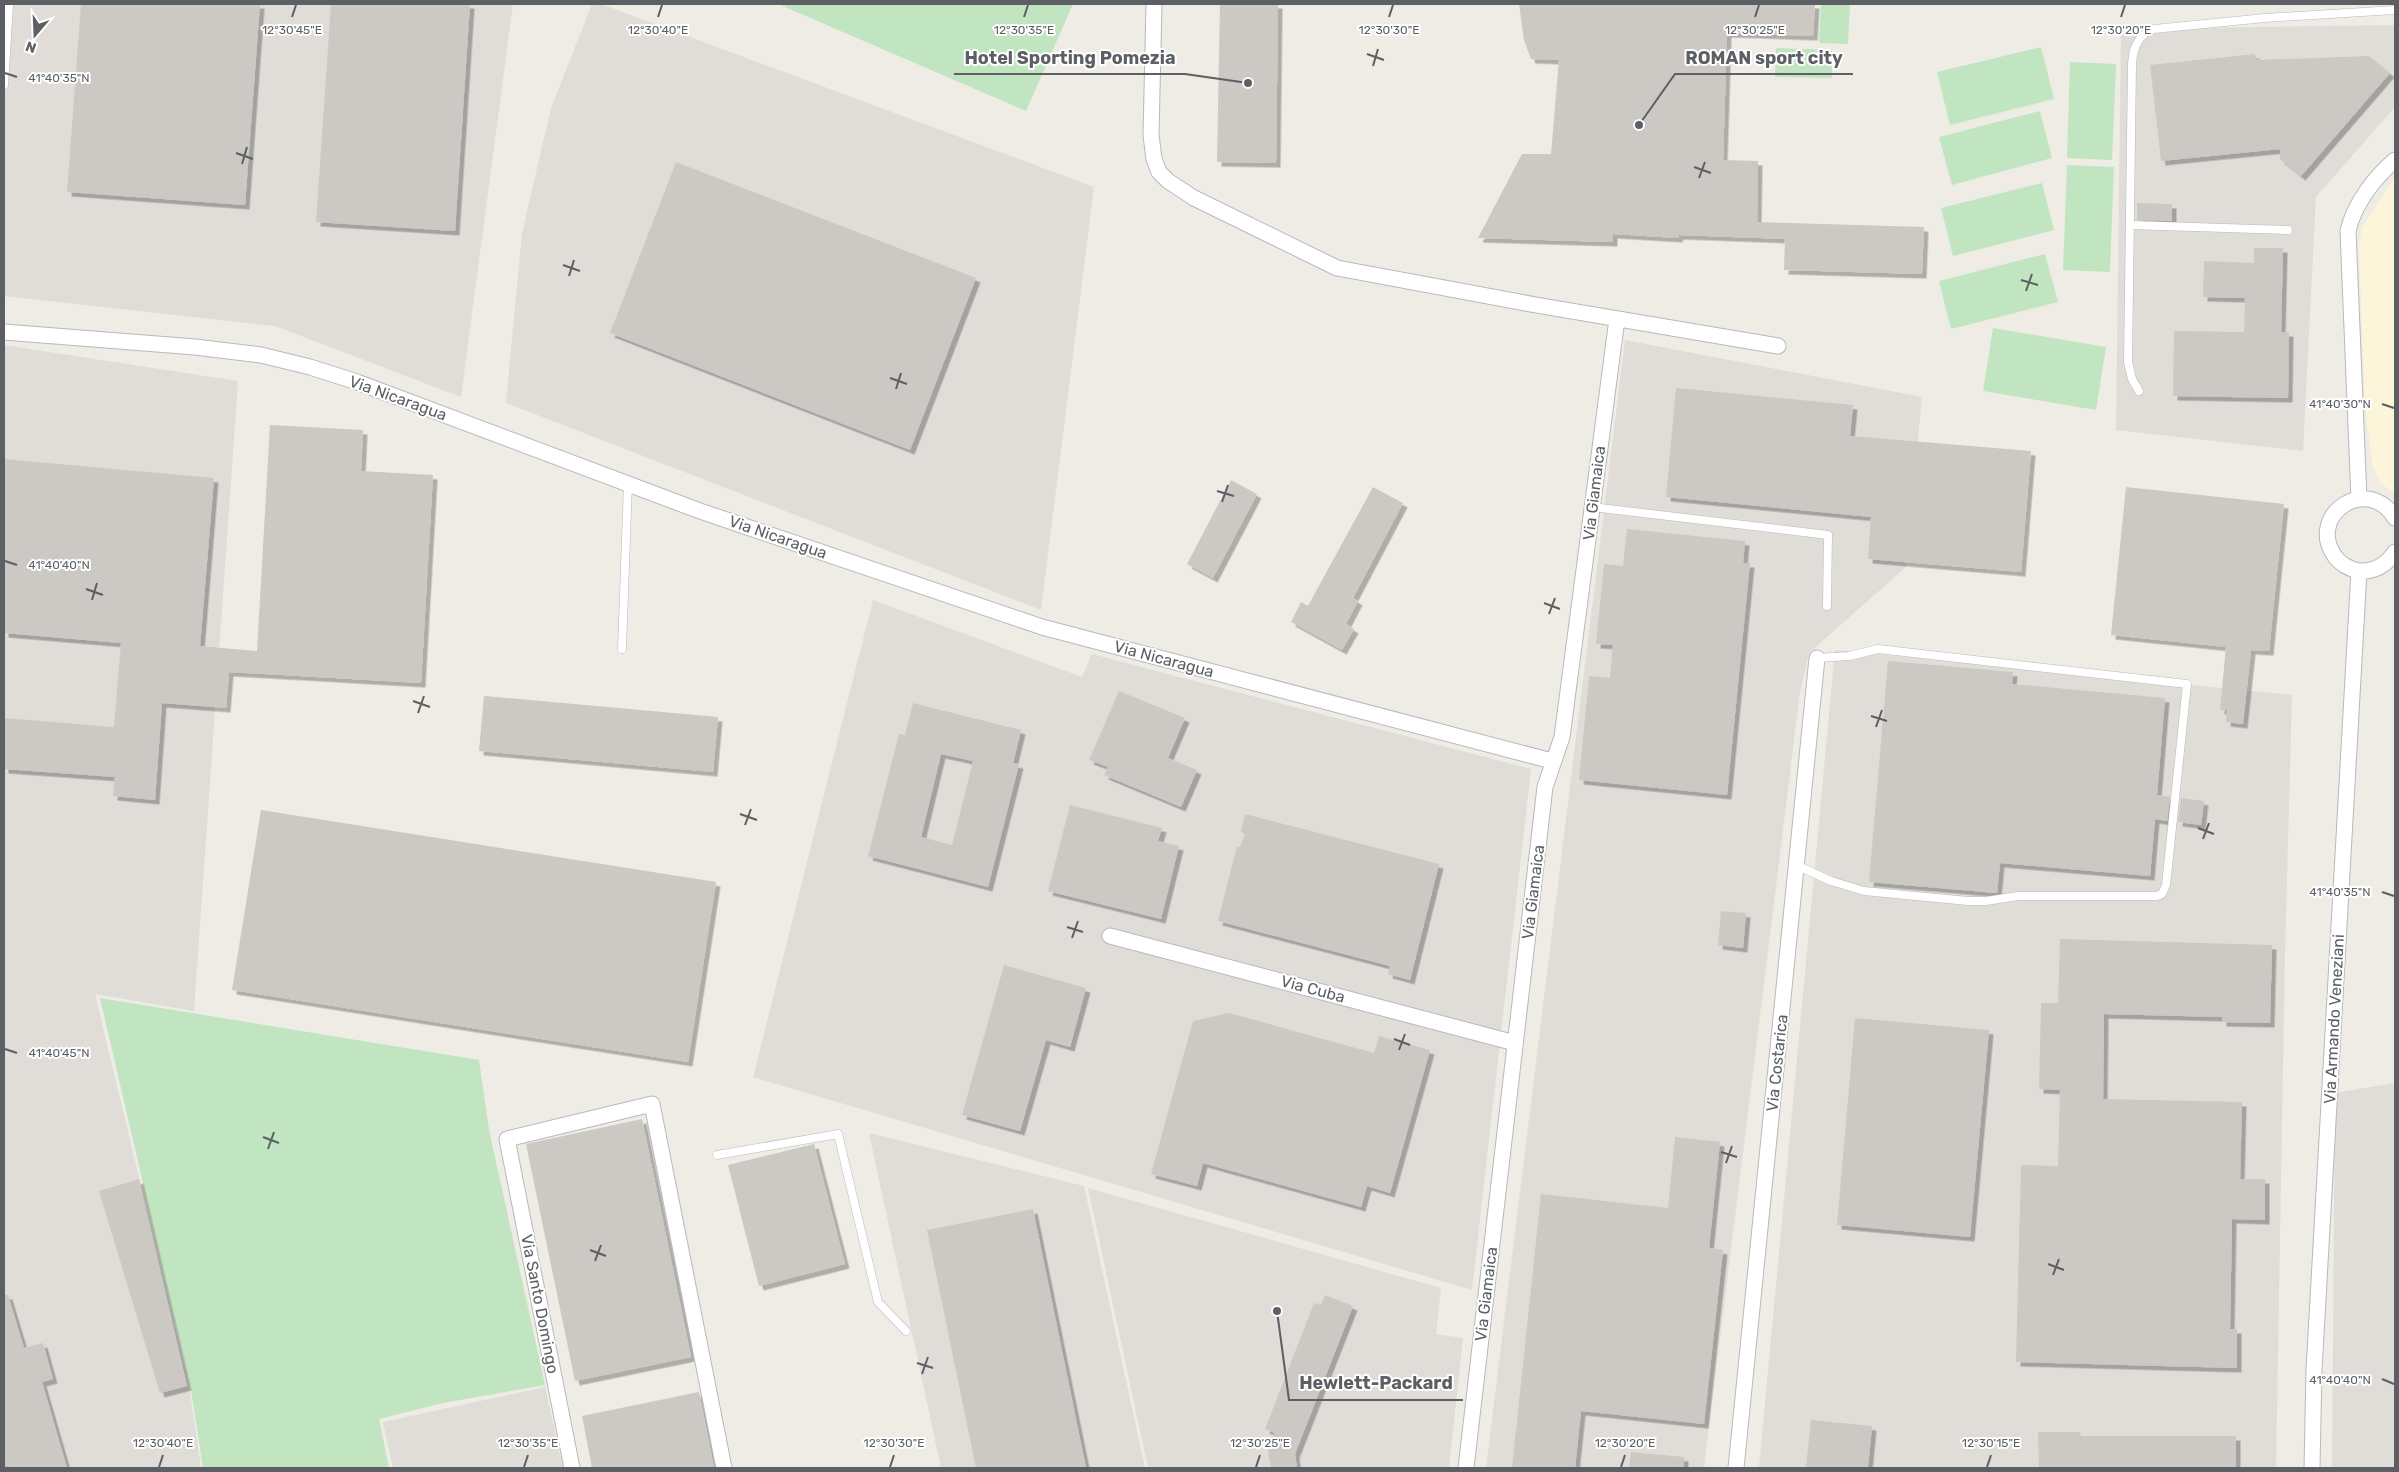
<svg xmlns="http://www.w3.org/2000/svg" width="2399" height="1472" font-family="Rubik,sans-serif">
<defs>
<filter id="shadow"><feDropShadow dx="4.5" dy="4.5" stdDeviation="0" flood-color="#0004"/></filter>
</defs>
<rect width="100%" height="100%" fill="#eeece4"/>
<path fill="#fdf5d9" d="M2395,177V493L2380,483L2372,463L2365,406L2359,247L2362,228Z"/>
<path fill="#e0ddd8" d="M4,4H513L461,397L275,326L4,296Z
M592,4H601L1094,187L1041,610L506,403L522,233L551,108Z
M2395,25V107L2316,197L2303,451L2116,430L2121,29Z
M1625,340L1922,397L1906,567L1809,653L1800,692L1704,1468H1486Z
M4,345L238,381L194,1011L95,994L189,1386L201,1468H4Z
M873,600L1082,677L1092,654L1531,769L1472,1290L753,1077Z
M1835,650L2292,695L2285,952L2276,1468H1759Z
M2395,1083V1468H2332L2335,1093Z
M869,1133L1084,1186L1145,1468H941Z
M1088,1188L1441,1288L1436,1334L1463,1338L1449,1468H1148Z
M545,1387L563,1468H393L383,1422Z"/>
<path fill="#c1e5c0" d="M778,4H1073L1026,111Z
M1821,4H1850L1848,44L1819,43Z
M2041,47L2054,99L1950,125L1937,72Z
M1776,48L1832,50V78L1775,77Z
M2070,62L2116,64L2112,160L2067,158Z
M2040,111L2052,158L1952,185L1939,137Z
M2067,165L2114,167L2110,272L2063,270Z
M2042,183L2054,230L1953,256L1941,208Z
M2045,254L2058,302L1951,329L1939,281Z
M1993,328L2106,347L2096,410L1983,391Z
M100,998L479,1060L489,1130L545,1385L443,1403L379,1419L389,1468H203L191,1390Z"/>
<path fill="#ccc8c3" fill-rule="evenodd" filter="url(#shadow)" d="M81,4H260L245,205L67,192Z
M331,4H470L455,231L316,222Z
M1220,4H1278L1276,163L1217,162Z
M1519,4H1815L1813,36L1727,33L1723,160L1758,161L1757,222L1924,227L1922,274L1784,270L1785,239L1679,235L1678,238L1613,234V242L1478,238L1522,154H1551L1559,60L1531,59L1524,40Z
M2255,54L2256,60L2369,56L2390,73L2301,176L2280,159V149L2161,161L2150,65Z
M676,162L976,278L910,450L610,333Z
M2137,203L2172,204V221L2137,220Z
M2254,248H2283L2281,332H2289L2288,398L2173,396L2174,331L2244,332L2245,298L2203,297L2204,261L2254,263Z
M1676,388L1853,405L1850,436L2031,451L2021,572L1868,559L1871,517L1666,497Z
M270,425L363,430L361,471L433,475L421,683L229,672L226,708L162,703L155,800L113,796L115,777L4,769V718L114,727L121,643L4,633V459L214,478L200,646L257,651Z
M1231,480L1257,494L1213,578L1187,564Z
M1373,487L1403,503L1353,598L1358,601L1346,624L1354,629L1342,650L1291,622L1301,602L1308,606Z
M2126,487L2284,504L2269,651L2251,650L2243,724L2226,722L2227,710H2220L2226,647L2111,635Z
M1627,529L1745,541L1743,563H1750L1727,795L1579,780L1589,676L1610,678L1613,645L1596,644L1604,564L1623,566Z
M1888,661L2013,672L2012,684L2165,698L2157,795L2170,797L2167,821L2155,819L2150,876L2000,863L1997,893L1869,882Z
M1119,691L1185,718L1168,758L1197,770L1181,807L1104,775L1108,767L1089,760Z
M484,696L718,717L713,772L479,751Z
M913,703L1021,730L1013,763L1019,764L988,887L868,856L899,734L905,735ZM941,754L973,761L952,845L921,837Z
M2181,798L2204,801L2201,825L2178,822Z
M1070,805L1162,828L1158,841L1179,846L1161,919L1048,891Z
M261,810L716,882L688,1062L232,990Z
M1245,814L1439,864L1410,980L1388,974L1390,966L1218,921L1237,846L1240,847L1245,834L1241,832Z
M1721,911L1746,913L1743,948L1718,945Z
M2060,939L2272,945L2270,1023L2222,1022V1017L2104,1014L2103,1099L2242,1102L2240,1179H2265V1220L2232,1219L2230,1329H2237V1368L2016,1362L2021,1165L2058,1166L2060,1090L2039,1089L2041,1003H2058Z
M1004,965L1086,988L1070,1047L1046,1040L1020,1131L962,1115Z
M1229,1013L1374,1053L1379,1036L1430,1050L1390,1193L1367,1186L1361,1207L1203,1163L1197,1186L1151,1174L1193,1021Z
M1855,1018L1989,1030L1970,1237L1837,1225Z
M642,1119L691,1357L575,1381L526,1144Z
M1675,1137L1720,1142L1709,1248L1723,1250L1704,1424L1581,1411L1575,1468H1512L1541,1194L1668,1208Z
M814,1144L845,1264L759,1286L728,1165Z
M139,1179L187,1386L160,1393L99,1191Z
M1033,1209L1086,1468H976L927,1230Z
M4,1295H8L24,1348L43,1343L53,1379L42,1382L67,1468H4Z
M1325,1295L1353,1306L1295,1454L1297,1468H1271L1268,1451L1275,1433L1265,1429L1314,1303L1321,1305Z
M699,1392L714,1468H592L582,1416Z
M1811,1420L1872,1426L1868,1468H1806Z
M2038,1432H2080L2081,1436H2236V1468H2039Z
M1631,1452L1684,1457V1468H1629Z"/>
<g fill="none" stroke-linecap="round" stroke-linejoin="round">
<g stroke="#b6b9bd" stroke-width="9">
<path id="service" d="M4,85L9,4
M2130,225L2288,230
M2139,391L2132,379L2128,362L2132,64C2133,48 2138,34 2154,29L2265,18L2395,10
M1592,507L1828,535L1827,606
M622,649L628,483
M1796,865L1831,881L1864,891L1968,901H1986L2018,896H2157L2162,894L2166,885L2187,684L1878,649L1849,656L1817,658
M717,1155L838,1134L878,1302L906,1331"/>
</g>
<g stroke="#b6b9bd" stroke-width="17">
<path id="minor" d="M1154,4L1151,135L1154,159L1159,172L1168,181L1194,198L1337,268L1536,305L1778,346
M4,332L195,347L261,355L310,367L357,382L700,511L1042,627L1552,761
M2359,499L2348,231C2354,204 2375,177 2395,160
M2395,518C2368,474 2307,514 2334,555C2339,563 2349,569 2359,571C2375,572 2387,564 2395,552
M1110,936L1515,1043
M572,1468L507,1139L652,1104L724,1468
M1466,1468L1545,787L1562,737L1617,319
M1736,1468L1817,658
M2312,1468L2314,1370L2359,571"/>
</g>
<use href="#service" stroke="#fff" stroke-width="8"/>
<use href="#minor" stroke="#fff" stroke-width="15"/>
</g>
<path fill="none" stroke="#5c5f64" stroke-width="2" d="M292,17L296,5M658,17L662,5M1024,17L1028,5M1389,17L1393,5M1755,17L1759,5M2121,17L2125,5M1367,54L1384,60M1373,66L1378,49M5,73L17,77M236,153L253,159M242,164L247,147M1694,167L1711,173M1699,178L1705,162M563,265L580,271M569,276L574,260M2021,280L2038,285M2026,291L2032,274M890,378L907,384M896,389L901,373M2382,404L2394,408M1217,491L1234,496M1222,502L1228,485M5,561L17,565M86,589L103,595M92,600L97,583M1544,603L1560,609M1549,614L1555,598M413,701L430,707M418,713L424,696M1871,716L1887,721M1876,727L1882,710M740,814L757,820M745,825L751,809M2198,828L2214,834M2203,839L2209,823M2382,892L2394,896M1067,927L1083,932M1072,938L1078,921M1394,1039L1410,1045M5,1049L17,1053M1399,1050L1405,1034M263,1137L279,1143M268,1149L274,1132M1721,1152L1737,1157M1726,1163L1732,1146M590,1250L606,1256M595,1261L601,1245M2048,1264L2064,1270M2053,1275L2059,1259M917,1363L933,1368M922,1374L928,1357M2382,1379L2394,1384M159,1467L163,1455M524,1467L528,1455M890,1467L894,1455M1256,1467L1260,1455M1621,1467L1625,1455M1987,1467L1991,1455"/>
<g text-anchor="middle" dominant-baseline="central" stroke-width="4" stroke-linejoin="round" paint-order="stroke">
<g font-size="16" fill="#5c5f64" stroke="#fff">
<text transform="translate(398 398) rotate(20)">Via Nicaragua</text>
<text transform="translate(1594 493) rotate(-83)">Via Giamaica</text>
<text transform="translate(778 537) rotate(19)">Via Nicaragua</text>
<text transform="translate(1164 659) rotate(15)">Via Nicaragua</text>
<text transform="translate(1533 892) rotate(-83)">Via Giamaica</text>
<text transform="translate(1313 989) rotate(15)">Via Cuba</text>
<text transform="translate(2334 1019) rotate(-87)">Via Armando Veneziani</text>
<text transform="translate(1777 1063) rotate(-84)">Via Costarica</text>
<text transform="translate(1486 1294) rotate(-83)">Via Giamaica</text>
<text transform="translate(540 1304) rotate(79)">Via Santo Domingo</text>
</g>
</g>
<g font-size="12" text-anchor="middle" fill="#5c5f64" stroke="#fff" stroke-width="4" stroke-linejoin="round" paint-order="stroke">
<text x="292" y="34">12°30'45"E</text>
<text x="658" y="34">12°30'40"E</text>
<text x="1024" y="34">12°30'35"E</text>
<text x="1389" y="34">12°30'30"E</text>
<text x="1755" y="34">12°30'25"E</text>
<text x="2121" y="34">12°30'20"E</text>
<text x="59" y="82">41°40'35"N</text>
<text x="2340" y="408">41°40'30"N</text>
<text x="59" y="569">41°40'40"N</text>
<text x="2340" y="896">41°40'35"N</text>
<text x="59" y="1057">41°40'45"N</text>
<text x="2340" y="1384">41°40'40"N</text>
<text x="163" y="1447">12°30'40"E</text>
<text x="528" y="1447">12°30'35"E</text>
<text x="894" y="1447">12°30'30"E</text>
<text x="1260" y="1447">12°30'25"E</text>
<text x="1625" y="1447">12°30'20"E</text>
<text x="1991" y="1447">12°30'15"E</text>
</g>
<path fill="none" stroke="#5c5f64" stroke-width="2" d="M1248 83L1185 74H954M1639 125L1675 74H1853M1277 1311L1289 1400H1463"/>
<g fill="#5c5f64" stroke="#fff" stroke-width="2">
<circle cx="1248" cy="83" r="5"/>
<circle cx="1639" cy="125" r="5"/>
<circle cx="1277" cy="1311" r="5"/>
</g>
<g font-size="18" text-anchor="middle" font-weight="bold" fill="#5c5f64" stroke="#fff" stroke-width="4" stroke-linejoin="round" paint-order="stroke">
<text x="1070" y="64">Hotel Sporting Pomezia</text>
<text x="1764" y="64">ROMAN sport city</text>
<text x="1376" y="1389">Hewlett-Packard</text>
</g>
<rect width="2399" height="1472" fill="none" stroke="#5c5f64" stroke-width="10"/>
<g transform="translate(35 35) rotate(199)" stroke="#ffffff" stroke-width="4" paint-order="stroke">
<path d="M0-4L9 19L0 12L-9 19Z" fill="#5c5f64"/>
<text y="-8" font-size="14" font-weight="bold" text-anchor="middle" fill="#5c5f64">N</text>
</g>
</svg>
